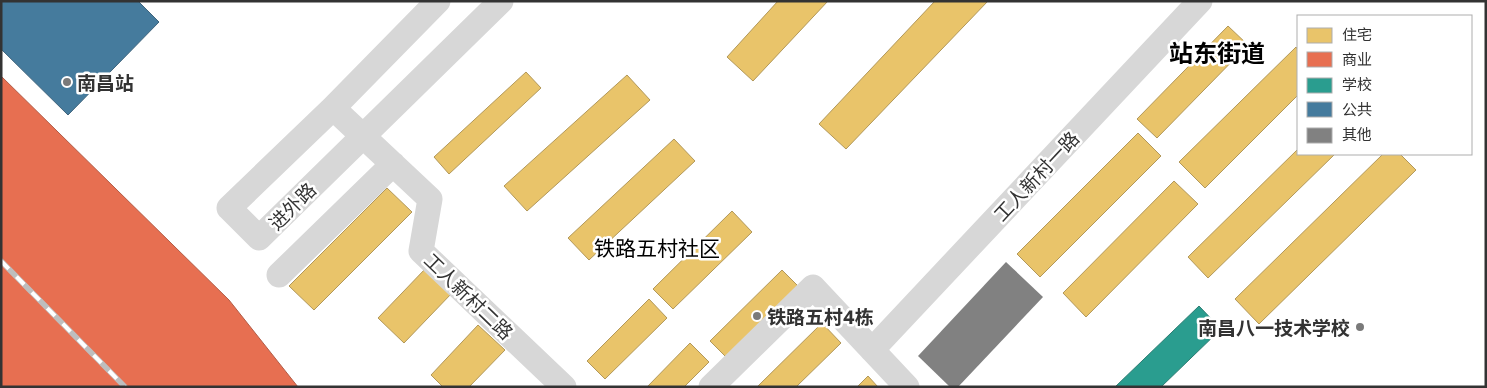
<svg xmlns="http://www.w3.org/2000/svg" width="1487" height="388" font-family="Commissioner,'Noto Sans SC',sans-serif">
<rect width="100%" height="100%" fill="#fff"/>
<path fill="#e9c46a" stroke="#b2985a" d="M778,1H828L753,81L727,57Z
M935,1H988L846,149L819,124Z
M1228,26L1248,45L1157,138L1137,119Z
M1296,47L1298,50V95L1205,188L1179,162Z
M526,72L541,88L449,174L434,157Z
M627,75L650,100L527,211L504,186Z
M1138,133L1161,156L1040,277L1017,254Z
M674,139L695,161L589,260L568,238Z
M1298,149V154H1335L1208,278L1188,257Z
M1383,154H1400L1416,170L1259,324L1235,299Z
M1174,181L1198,204L1086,317L1063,293Z
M387,188L412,212L314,310L289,286Z
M732,211L752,232L673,309L653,289Z
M426,268L452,293L404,343L378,318Z
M782,270L804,292L732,363L710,341Z
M649,299L667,318L605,379L587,361Z
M822,323L841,343L796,387H757Z
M478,325L505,350L469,387H443L431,375Z
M690,343L709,362L684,387H647Z
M868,376L878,387H857Z"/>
<path fill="#e76f51" stroke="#b15d48" d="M1,76L229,300L298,387H1Z"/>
<path fill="#2a9d8f" stroke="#2d7d73" d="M1199,306L1221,329L1161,387H1115Z"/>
<path fill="#457b9d" stroke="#40657d" d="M1,1H138L159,22L68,115L1,49Z"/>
<path fill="#818181" d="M1006,262L1043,297L958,387H950L918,356Z"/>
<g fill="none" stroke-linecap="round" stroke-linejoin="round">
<path stroke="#d7d7d7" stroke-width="25" d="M438,1L333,108L229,208L259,238L501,1
M333,108L430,199L421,251L564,387
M279,275L393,164
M872,350L1200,1
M711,387L813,287L907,387"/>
<g stroke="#bebebe" stroke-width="5.5">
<path id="rail" d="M1,261L125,387"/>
</g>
<use href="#rail" stroke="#fff" stroke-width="4" stroke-dasharray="11" stroke-linecap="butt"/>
</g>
<g fill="#7a7a7a" stroke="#fff" stroke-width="2">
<circle cx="67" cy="82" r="5"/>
<circle cx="757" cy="316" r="5"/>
<circle cx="1360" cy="327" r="5"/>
</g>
<g text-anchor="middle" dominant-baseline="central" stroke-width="5" stroke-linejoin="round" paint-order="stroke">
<g font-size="19" font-weight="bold" fill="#333" stroke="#fff" text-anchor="start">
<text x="77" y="82">南昌站</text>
<text x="767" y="316">铁路五村4栋</text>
<text x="1350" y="327" text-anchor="end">南昌八一技术学校</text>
</g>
<g font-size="19" fill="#333" stroke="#fff">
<text transform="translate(1036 176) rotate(-47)">工人新村一路</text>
<text transform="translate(292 206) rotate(-45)">进外路</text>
<text transform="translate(469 296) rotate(44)">工人新村二路</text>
</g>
<g font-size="21" fill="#000" stroke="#fff">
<text x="657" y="247">铁路五村社区</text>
</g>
<g font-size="24" font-weight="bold" fill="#000" stroke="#fff">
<text x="1217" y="52">站东街道</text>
</g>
</g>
<rect width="1487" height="388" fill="none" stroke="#333333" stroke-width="5"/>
<rect x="1297" y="15" width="175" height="140" fill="#ffffff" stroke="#adadad"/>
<rect x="1307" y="28" width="25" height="15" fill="#e9c46a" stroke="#adadad"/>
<text x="1342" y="40" font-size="15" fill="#333333">住宅</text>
<rect x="1307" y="52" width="25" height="15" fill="#e76f51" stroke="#adadad"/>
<text x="1342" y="65" font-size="15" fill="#333333">商业</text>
<rect x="1307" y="78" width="25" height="15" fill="#2a9d8f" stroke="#adadad"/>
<text x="1342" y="90" font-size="15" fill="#333333">学校</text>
<rect x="1307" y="102" width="25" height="15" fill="#457b9d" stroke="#adadad"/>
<text x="1342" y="115" font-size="15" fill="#333333">公共</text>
<rect x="1307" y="128" width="25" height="15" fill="#818181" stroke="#adadad"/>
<text x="1342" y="140" font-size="15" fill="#333333">其他</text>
</svg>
